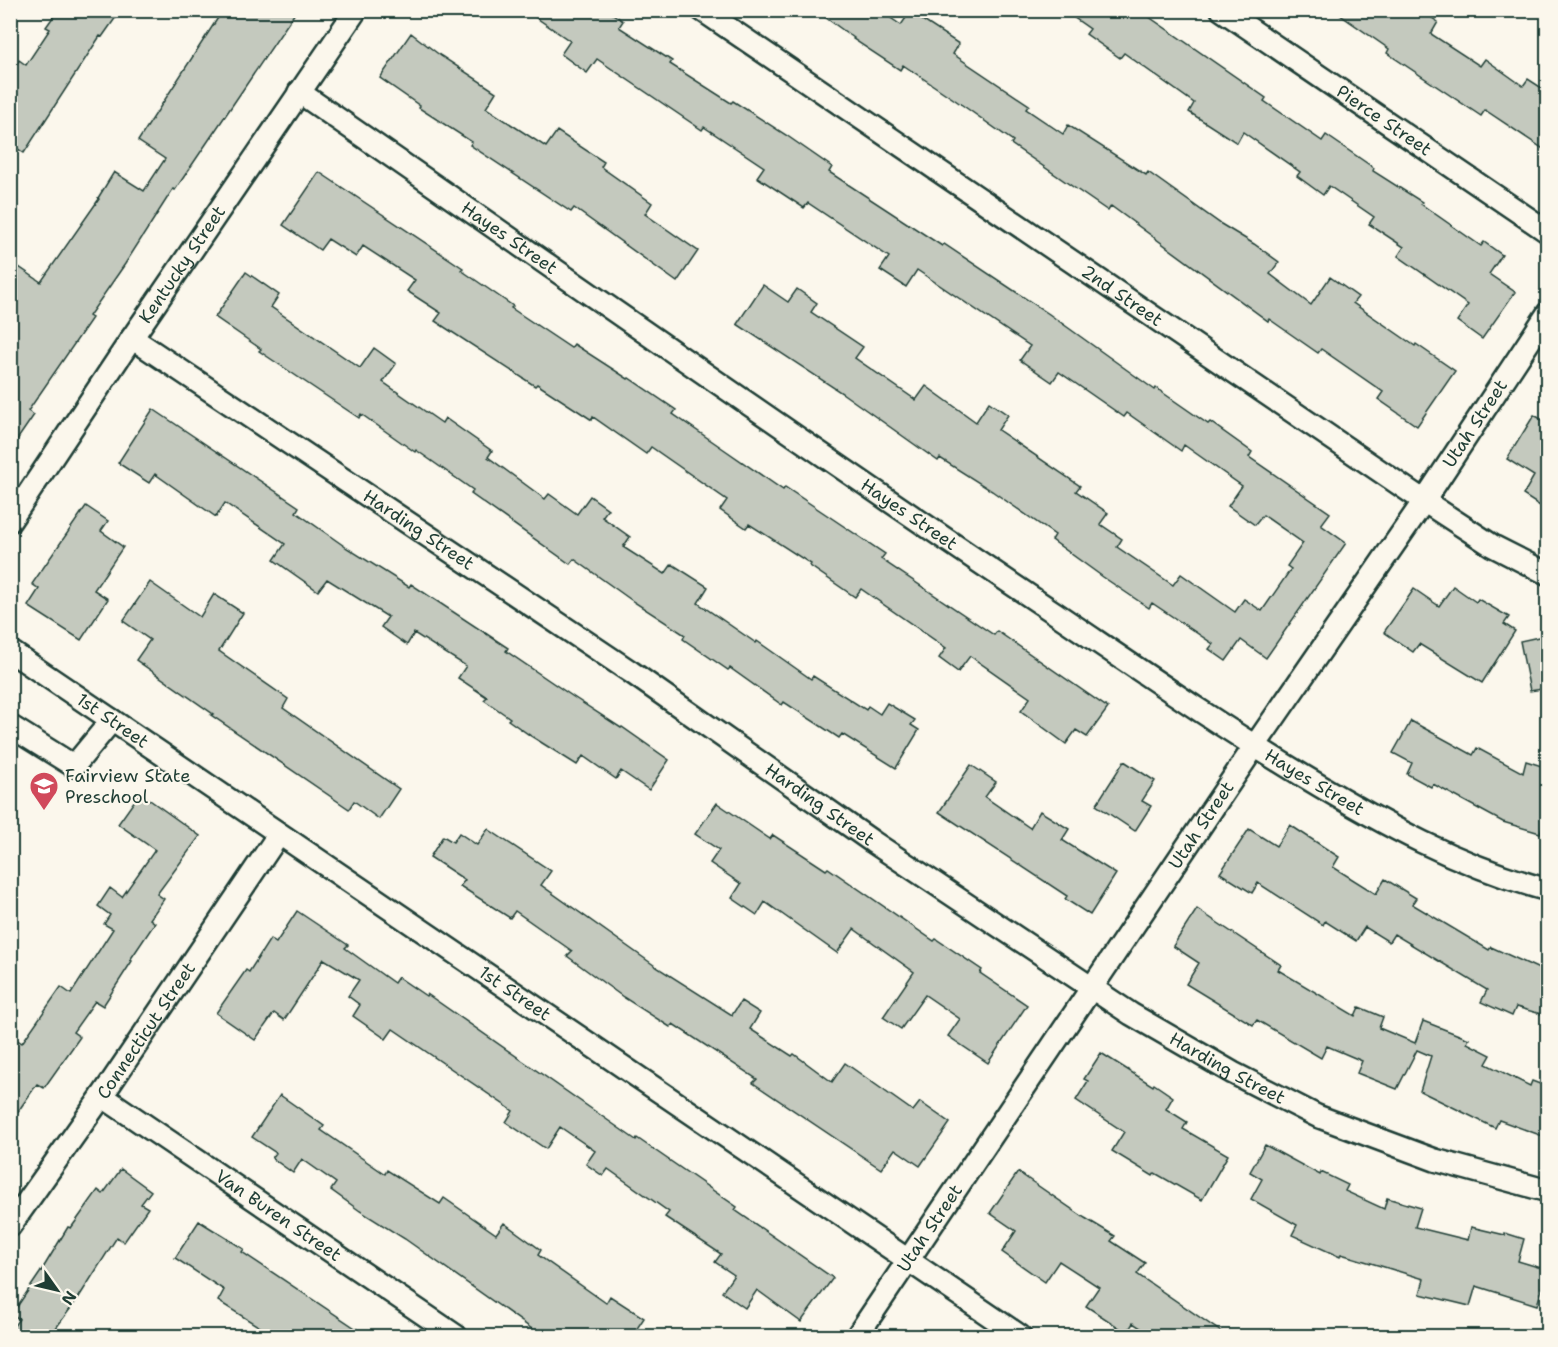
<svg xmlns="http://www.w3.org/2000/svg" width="1558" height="1347" font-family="'Shantell Sans',sans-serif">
<rect width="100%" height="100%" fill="#fbf7ec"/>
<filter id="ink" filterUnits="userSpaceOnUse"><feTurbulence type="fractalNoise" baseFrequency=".0167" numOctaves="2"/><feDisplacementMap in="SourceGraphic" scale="12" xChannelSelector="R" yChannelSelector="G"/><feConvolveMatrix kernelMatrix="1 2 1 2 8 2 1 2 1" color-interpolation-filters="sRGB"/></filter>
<g filter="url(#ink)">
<path fill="#c4c9be" stroke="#1f3d34" stroke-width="1.5" d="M58,10H121L102,37L100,36L24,153L10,144V74L19,60L26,65L50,29L46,27Z
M223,10H297L175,190L173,189L125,264L89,316L92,318L28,411L34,415L10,450V261L41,282L99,199L98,198L114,172L144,191L165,159L138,141Z
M525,10H607L623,21L619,27L672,61L670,64L731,103L733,101L786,135L832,167L829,172L942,246L944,244L1049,314L1155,390L1156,388L1208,424L1210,422L1252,452L1249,457L1330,513L1321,525L1346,543L1266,658L1241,640L1226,661L1209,649L1213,644L1152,603L1149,608L1103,577L1052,540L1055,535L992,491L940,458L938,461L842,393L737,324L763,285L788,302L797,289L817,303L811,312L863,347L855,358L916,400L926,386L976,422L989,402L1008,415L998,430L1080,486L1076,491L1108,513L1100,524L1122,539L1117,547L1173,585L1181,574L1235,612L1244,599L1262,611L1291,569L1287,566L1303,543L1263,515L1255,525L1228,506L1242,486L1184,445L1181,451L1127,413L1124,417L1059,372L1052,382L1020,360L1030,346L917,270L906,287L880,270L889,257L808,203L804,208L757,177L764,167L704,127L702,130L597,59L587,73L561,54L570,41Z
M815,10H879L901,25L910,12L959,44L953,54L1029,105L1026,109L1063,134L1068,125L1146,175L1148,172L1221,224L1254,244L1279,262L1270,274L1311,305L1330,277L1358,297L1353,303L1415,346L1416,344L1455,371L1417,426L1378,399L1383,392L1321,349L1318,353L1269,319L1268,321L1111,206L1108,211L1011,144L1013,141L955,100L903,65L900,70L853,39L854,38Z
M1063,10H1139L1266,98L1264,101L1322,141L1326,135L1374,168L1373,171L1422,202L1421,204L1481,246L1484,242L1502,255L1489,274L1515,292L1482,339L1457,321L1468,305L1398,256L1404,247L1369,224L1374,217L1329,186L1323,195L1297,176L1300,172L1243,132L1237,143L1189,112L1194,103L1124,53L1120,58L1086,34L1090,29Z
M1333,10H1420L1438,22L1431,34L1480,66L1485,59L1523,86L1528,79L1548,92V152L1485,110L1481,116L1387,53L1389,49Z
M411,33L441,56L496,92L486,108L546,147L557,131L604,162L601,167L652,203L645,214L698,251L677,282L574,208L571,212L470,145L472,142L419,108L420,106L380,78Z
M319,172L463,268L461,270L513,306L511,308L571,348L574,344L628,379L629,378L676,410L673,414L725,450L783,490L785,487L824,513L885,554L881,559L994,635L997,631L1108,708L1087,737L1076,730L1066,744L1021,711L1030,698L970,656L958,672L939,658L946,648L861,589L855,597L810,566L811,564L749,524L746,528L720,510L727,500L651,447L646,454L593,417L592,420L537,384L535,386L435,321L441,313L407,291L415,280L363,246L356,257L328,239L320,250L283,225Z
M246,272L279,295L271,307L360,368L374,348L396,364L383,382L442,423L445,418L492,451L488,457L545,499L549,494L577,514L590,496L608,509L602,517L630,537L623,547L665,574L672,564L708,587L698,603L756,643L757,641L811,679L813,676L866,710L868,706L880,714L887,703L915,720L911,725L919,730L896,768L842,734L839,738L784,702L782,705L730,668L728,670L683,639L685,635L634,602L574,559L570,564L471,494L473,490L416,450L415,452L361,414L359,418L259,351L261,349L215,317Z
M153,409L299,507L296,512L347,548L409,587L411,584L508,648L506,651L575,698L621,728L622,727L669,760L649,790L621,771L616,779L583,756L577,765L531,736L508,720L510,718L484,700L487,697L458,678L466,666L414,633L407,645L381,627L388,617L327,579L318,591L274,560L285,544L225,503L216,517L155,474L149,483L118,463Z
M1534,415L1548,423V494L1540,506L1523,495L1534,476L1507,459Z
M86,506L108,521L101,531L123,547L94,590L108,599L81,640L28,606L39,589L32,584Z
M150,582L200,617L214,594L243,613L219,651L288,699L283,708L399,789L379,819L354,801L349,809L211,715L213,714L136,660L150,640L123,621Z
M1453,586L1476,602L1478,599L1509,617L1504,624L1515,631L1482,683L1419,644L1413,652L1384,632L1414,589L1439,606Z
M1548,635V688L1530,691L1520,641Z
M1411,721L1473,755L1477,748L1523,773L1526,761L1548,768V810L1540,833L1503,822L1433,784L1431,787L1407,774L1412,763L1393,753Z
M1124,761L1155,781L1142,801L1151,806L1135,831L1096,805Z
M971,765L996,782L985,797L1030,828L1040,811L1069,829L1062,840L1116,874L1090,915L1065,899L1067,896L939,812Z
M140,793L200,836L157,894L164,899L150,919L155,923L130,960L132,961L103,1006L95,1001L73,1032L80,1037L44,1088L37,1084L10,1123V1035L22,1043L61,987L71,994L113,929L104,924L110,915L98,906L110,888L122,897L155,850L118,824Z
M717,803L770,839L773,835L826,870L828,868L934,941L936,939L982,970L980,973L1027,1005L988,1063L948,1036L960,1019L925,995L901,1029L883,1017L914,972L854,929L837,953L765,902L757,915L732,898L741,884L710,863L719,850L695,834Z
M1290,825L1339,857L1333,867L1376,894L1385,879L1416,898L1412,904L1489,950L1491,947L1548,973V1016L1516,1007L1512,1016L1481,1002L1487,990L1394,934L1389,942L1365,927L1356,941L1325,921L1323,925L1258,883L1252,893L1220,873L1249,829L1276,846Z
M488,829L551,871L541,885L658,968L732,1015L741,1001L760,1013L750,1029L792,1056L794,1054L832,1082L845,1063L913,1111L920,1102L950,1123L920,1166L895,1149L881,1169L753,1083L757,1079L673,1024L670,1027L623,997L567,956L572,951L515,911L510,918L460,886L465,880L430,857L443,836L453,842L459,833L477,845Z
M1197,909L1281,965L1278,970L1355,1016L1359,1007L1383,1017L1379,1028L1415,1043L1423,1021L1469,1039L1467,1043L1491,1055L1486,1064L1530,1086L1532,1081L1548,1087V1138L1499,1120L1495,1128L1420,1091L1431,1056L1417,1050L1397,1089L1357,1073L1362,1061L1327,1046L1321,1058L1257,1020L1253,1025L1186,984L1199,963L1173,946Z
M297,911L348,945L345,948L394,983L398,977L426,996L427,994L636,1140L637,1138L737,1207L735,1210L833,1278L801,1322L757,1290L745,1308L722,1292L734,1275L715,1262L721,1254L665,1217L669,1212L608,1169L603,1176L586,1164L595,1151L560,1127L546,1149L506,1122L513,1111L393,1029L386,1039L353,1016L360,1005L348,996L359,980L324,959L284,1020L274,1013L255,1040L216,1013L246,970L249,972L270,939L276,943Z
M1101,1053L1153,1086L1154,1084L1173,1097L1166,1109L1187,1122L1183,1129L1228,1155L1202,1200L1155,1173L1153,1176L1112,1151L1124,1132L1076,1100L1088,1081L1084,1079Z
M280,1095L324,1126L321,1130L385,1174L387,1170L440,1204L444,1198L496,1234L504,1223L541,1250L538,1255L606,1303L610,1296L644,1318L632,1336H542L405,1239L360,1211L331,1190L336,1183L302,1159L293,1173L272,1158L276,1153L252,1137Z
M1265,1145L1320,1175L1321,1172L1348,1185L1345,1191L1384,1209L1387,1198L1421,1208L1415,1227L1468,1240L1471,1227L1505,1235V1233L1524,1239L1518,1261L1548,1270L1537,1305L1476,1286L1470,1306L1420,1294L1424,1279L1341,1254L1340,1257L1292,1235L1297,1225L1251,1199L1262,1179L1250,1172Z
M121,1169L151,1191L141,1204L148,1208L124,1242L117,1237L79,1297L50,1336H10V1331L19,1319L12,1314L40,1273L68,1227L71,1228L98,1190L103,1194Z
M1018,1172L1085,1218L1115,1236L1111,1241L1145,1263L1137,1274L1227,1336H1153L1133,1323L1127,1333L1086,1306L1099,1287L1059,1261L1045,1282L1002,1252L1016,1231L990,1213Z
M199,1221L244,1249L242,1252L367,1336H274L218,1301L224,1290L175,1258Z"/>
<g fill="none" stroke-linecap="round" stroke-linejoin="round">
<g stroke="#1f3d34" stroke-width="26">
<g id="minor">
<path id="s1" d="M702,10L1424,501L1493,546L1548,574"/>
<path id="s2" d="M1222,10L1548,232"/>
<path id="s3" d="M299,92C551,266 801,443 1055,613C1138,669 1220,726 1305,777C1383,824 1459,866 1548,890"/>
<path id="s4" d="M132,338L631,672L873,842L1131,1014L1233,1073L1317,1116L1435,1160L1548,1191"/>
<path id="s5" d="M10,521L132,338L356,10"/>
<path id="s6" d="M10,651L1020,1336"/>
<path d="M10,726L74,766L112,720"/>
<path id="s7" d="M102,1096L456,1336"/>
<path id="s8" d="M10,1226L102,1096L279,834"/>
<path id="s9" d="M857,1336L1254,747L1424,501L1548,313"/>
</g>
</g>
<use href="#minor" stroke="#fbf7ec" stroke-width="21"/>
</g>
</g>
<defs>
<g id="school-pin" transform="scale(1.5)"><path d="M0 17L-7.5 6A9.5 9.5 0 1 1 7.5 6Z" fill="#d1495b" stroke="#fbf7ec"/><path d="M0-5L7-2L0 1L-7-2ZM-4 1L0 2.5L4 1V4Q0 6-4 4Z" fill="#fff"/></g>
</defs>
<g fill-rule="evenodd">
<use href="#school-pin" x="44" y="786"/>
</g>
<g text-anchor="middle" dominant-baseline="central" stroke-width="4.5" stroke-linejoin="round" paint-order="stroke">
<g font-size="18" fill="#1f3d34" stroke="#fbf7ec">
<text stroke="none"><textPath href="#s2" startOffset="196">Pierce Street</textPath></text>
<text stroke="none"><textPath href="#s3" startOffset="256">Hayes Street</textPath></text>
<text stroke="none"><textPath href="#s5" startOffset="309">Kentucky Street</textPath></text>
<text stroke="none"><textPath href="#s1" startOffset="508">2nd Street</textPath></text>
<text stroke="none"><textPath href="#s9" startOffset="1102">Utah Street</textPath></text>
<text stroke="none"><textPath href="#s3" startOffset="742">Hayes Street</textPath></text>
<text stroke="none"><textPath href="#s4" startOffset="345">Harding Street</textPath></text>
<text stroke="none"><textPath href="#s6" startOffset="124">1st Street</textPath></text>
<text stroke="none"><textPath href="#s3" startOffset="1228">Hayes Street</textPath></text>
<text stroke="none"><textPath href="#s4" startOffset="831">Harding Street</textPath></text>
<text stroke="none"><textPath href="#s9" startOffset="616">Utah Street</textPath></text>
<text stroke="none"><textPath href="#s6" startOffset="610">1st Street</textPath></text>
<text stroke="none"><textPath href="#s8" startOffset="238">Connecticut Street</textPath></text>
<text stroke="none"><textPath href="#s4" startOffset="1317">Harding Street</textPath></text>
<text stroke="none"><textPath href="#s7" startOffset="213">Van Buren Street</textPath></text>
<text stroke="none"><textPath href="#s9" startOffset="130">Utah Street</textPath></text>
</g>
<g font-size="18" fill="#1f3d34" stroke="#fbf7ec" text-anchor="start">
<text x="65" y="776">Fairview State<tspan x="65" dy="21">Preschool</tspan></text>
</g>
</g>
<rect width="1558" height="1347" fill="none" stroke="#fbf7ec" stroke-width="36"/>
<rect x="18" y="18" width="1522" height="1311" fill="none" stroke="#1f3d34" stroke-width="2" filter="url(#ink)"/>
<g transform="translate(57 1290) rotate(124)" stroke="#fbf7ec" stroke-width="4.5" paint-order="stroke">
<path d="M0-4.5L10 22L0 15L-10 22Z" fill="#1f3d34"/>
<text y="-9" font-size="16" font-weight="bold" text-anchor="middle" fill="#1f3d34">N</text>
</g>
</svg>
